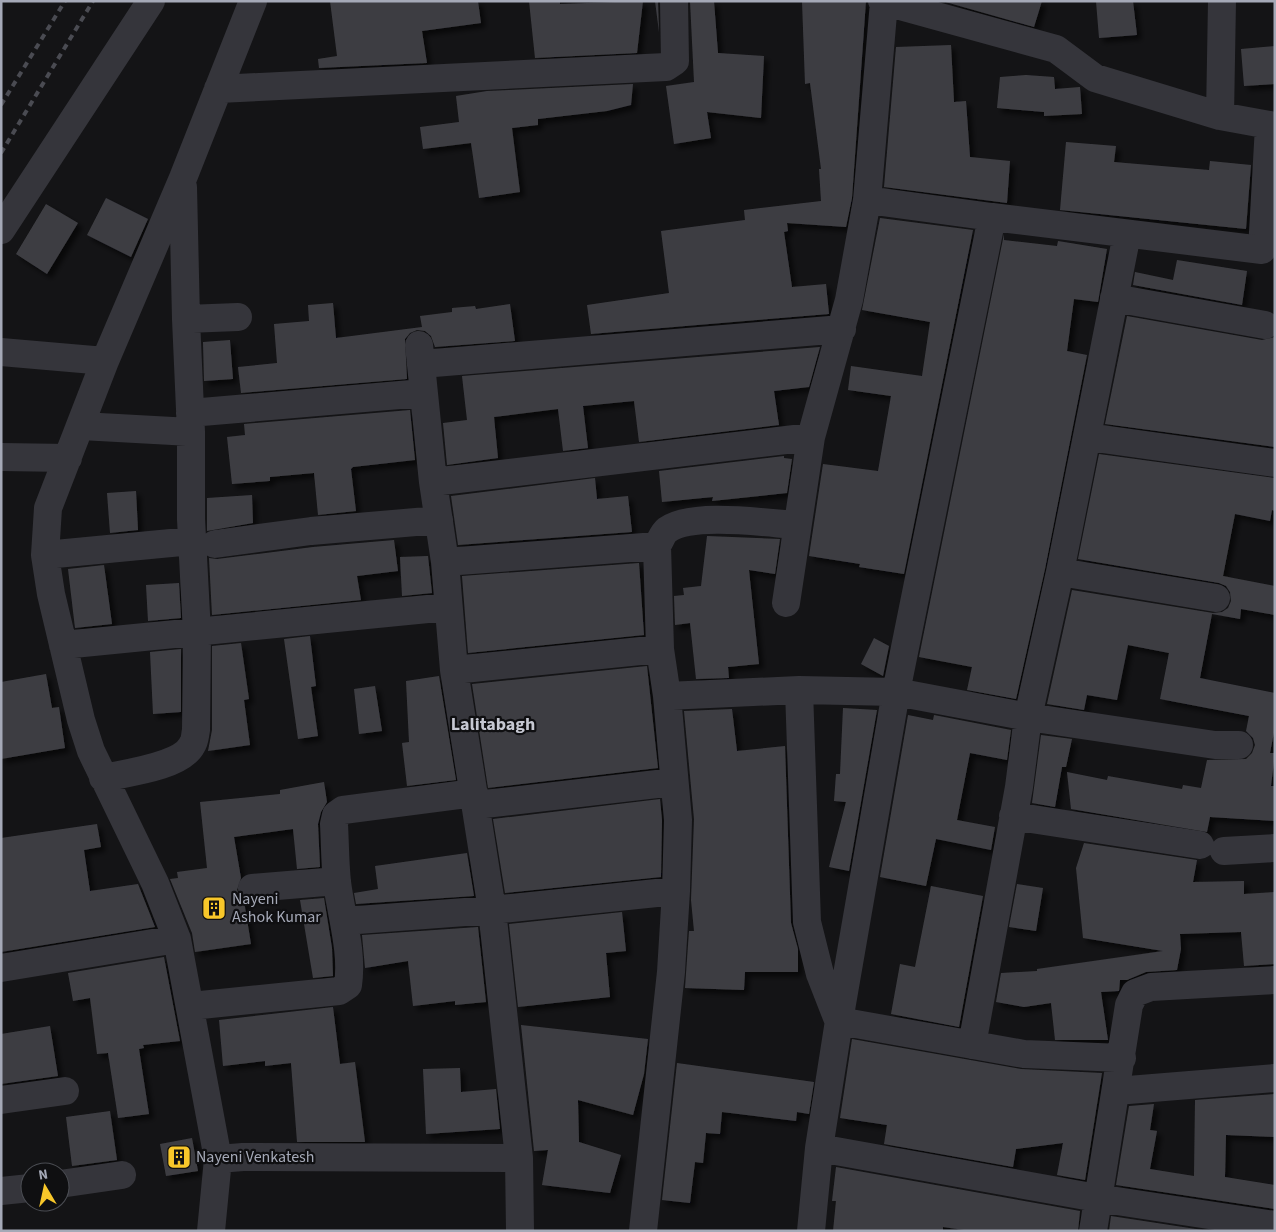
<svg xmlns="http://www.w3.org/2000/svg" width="1276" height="1232" font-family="'Source Sans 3',sans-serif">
<defs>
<filter id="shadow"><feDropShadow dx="4.5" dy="4.5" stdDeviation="2.5" flood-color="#0009"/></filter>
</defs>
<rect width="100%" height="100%" fill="#141416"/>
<path fill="#3e3e43" filter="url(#shadow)" d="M330,1H478L481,23L422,31L427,63L319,68L318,59L337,56Z
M529,1H560V4L643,1L637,53L535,58Z
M655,1H658L659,31V32Z
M690,1H714L718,53L764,56L761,118L707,112L711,138L674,144L666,86L694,82Z
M802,1H866L852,198L846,227L787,223L788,231L784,232L792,287L826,284L829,314L591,334L587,305L669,293L661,231L745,220L744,210L821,201L819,169H821L810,83L805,84Z
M942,1H1042L1034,27Z
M1096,1H1133L1137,35L1099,38Z
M951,45L954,102L966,101L970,157L1010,161L1007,203L884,187L896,47Z
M1275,46V84L1244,86L1241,49Z
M1026,75L1054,77L1055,89L1080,87L1082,114L1044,116V112L997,108L1000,77Z
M633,84L631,105L607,111L538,119V125L512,128L520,192L479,198L471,143L423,149L420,127L459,122L456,96L487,91Z
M1066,142L1116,146L1114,162L1209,170L1210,161L1251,165L1246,229L1060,210Z
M106,198L148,219L131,257L87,235Z
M46,204L78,223L47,274L16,254Z
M880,218L973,230L904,574L859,567L860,564L809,556L823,464L878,471L891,396L848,390L851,366L922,376L930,322L862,310Z
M1004,234V240L1057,246L1058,241L1107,249L1098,302L1074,299L1067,351L1087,355L1045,569L1016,699L967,690L972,667L919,657Z
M1177,260L1247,271L1242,305L1133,285L1135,272L1173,280Z
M333,303L336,338L422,327L420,316L452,312V308L475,306L476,309L510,304L515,341L435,347L431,336L425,331L417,330L410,333L405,339L407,379L241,393L238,367L277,363L274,324L309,321L308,305Z
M1127,316L1262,340L1275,337V447L1105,424Z
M230,340L233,379L204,381L203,342Z
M820,347L809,387L774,391L779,425L639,442L634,401L583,406L588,448L563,451L558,409L494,417L498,458L447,465L443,423L467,420L462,376Z
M410,410L415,460L353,467L351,469L356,511L318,515L314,473L270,477V481L232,484L227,437L245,435L244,424Z
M1099,454L1275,478V511L1272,510L1270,521L1235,514L1223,576L1275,586V615L1241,609L1240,619L1212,614L1200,678L1275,693V727L1270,753H1275L1271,786H1275V821L1210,817L1207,832L1071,809L1067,772L1107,780L1108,776L1182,789L1183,785L1201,788L1207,760L1246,759L1252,753L1255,745L1253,738L1246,731L1249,716L1160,699L1169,653L1128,645L1117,700L1087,695L1084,710L1047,704L1072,590L1213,613L1222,612L1228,608L1231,601L1230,592L1226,586L1219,583L1078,559Z
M784,456V458L792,459L787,493L712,501L713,497L662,502L659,471Z
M595,478L597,499L628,496L632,532L458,545L451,496Z
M136,491L138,530L110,533L107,493Z
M252,495L253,523L207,531V498Z
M707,536L780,539L775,574L749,570L759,664L728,667L729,678L696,679L690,623L675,625L674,596L684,595L683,588L701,586Z
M394,540L398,571L357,576L361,600L212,615L209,558L217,559L313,547Z
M428,556L432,593L402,596L400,557Z
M639,563L644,635L468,653L462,576Z
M104,565L112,624L75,628L68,569Z
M179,583L181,618L148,621L146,585Z
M310,636L316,686L311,687L318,736L298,739L284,639Z
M874,638L889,646L883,676L861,664Z
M241,643L249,699L244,700L250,745L208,751L212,730V646Z
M181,649V712L153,714L150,652Z
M647,666L658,768L488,788L472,684Z
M46,674L52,708L59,707L65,748L1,759V682Z
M439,676L456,780L407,786L402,743L409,742L406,681Z
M375,686L382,731L359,734L354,689Z
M843,708L877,710L849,871L829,867L846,802L834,801L836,774H840Z
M732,709L737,751L785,746L791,923L798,949V972H745L744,990L685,988L689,931H694L691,900L694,819L684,711Z
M908,715L933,720L934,715L1011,730L1007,760L970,753L957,820L995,827L991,850L936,839L926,886L880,877Z
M1041,735L1072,739L1066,767H1062L1055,807L1032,803Z
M324,782L327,802L321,812L318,824L320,867L297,869L293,829L234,837L241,878L237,890L244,901L251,944L195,952L192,933L170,879L178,878L177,872L207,868L200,802L280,794V790Z
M660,799L662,820L661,877L505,893L493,819Z
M97,824L101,847L84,850L90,891L138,884L155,927L1,952V838Z
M1084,843L1197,860L1193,882L1244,881V894L1275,892V964L1244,966L1241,932L1180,934L1181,949L1177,970L1146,972L1127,980H1120L1119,991L1101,992L1108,1040H1055L1051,1003L1024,1007L996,1002L1001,973L1037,971V969L1163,951L1083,938L1076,868Z
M467,853L474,896L356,904L354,893L378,889L375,866Z
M1017,884L1043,888L1036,931L1009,927Z
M931,886L983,896L959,1027L891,1014L900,964L915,967Z
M324,898L332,948L333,976L313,978L300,900Z
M622,912L626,951L606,953L610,997L518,1007L509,924Z
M478,927L486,1002L455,1005V1001L413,1006L408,961L365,968L362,935Z
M164,957L180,1041L143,1045L144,1048L139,1049L149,1114L118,1118L108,1053L97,1054L90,998L73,1001L68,973Z
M333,1007L340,1064L355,1062L365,1142H297L291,1063L265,1066V1061L223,1066L219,1020Z
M521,1025L648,1039L644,1074L633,1115L578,1100L579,1142L621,1155L610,1193L542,1185L548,1150L534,1151Z
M50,1026L58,1076L1,1084V1034Z
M852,1039L1021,1069L1102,1073L1085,1180L1057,1175L1063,1143L1016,1149L1013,1167L884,1144L887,1125L840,1118Z
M677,1063L814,1082L809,1114L797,1112L796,1121L722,1112L720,1134L706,1133L703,1163L695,1162L690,1203L662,1200Z
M460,1068L461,1092L496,1089L500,1129L426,1134L423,1069Z
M1275,1094V1137L1226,1135L1225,1177L1275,1185V1209L1116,1185L1129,1106L1154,1104L1150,1130L1157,1131L1150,1169L1194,1176L1195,1100Z
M110,1111L117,1160L72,1166L66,1117Z
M192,1138L198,1171L166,1176L160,1144Z
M836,1167L1080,1211L1078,1231H971L943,1227V1231H833L836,1201H832Z
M1111,1216L1209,1231H1109Z"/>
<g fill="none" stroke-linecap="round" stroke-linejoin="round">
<path stroke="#35353b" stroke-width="28" d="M882,1L1056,49L1095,78L1220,116L1275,126
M218,89L666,67L675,61L674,1
M1220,116L1222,1
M867,200L992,217
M1,230L151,1
M1114,298L1265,325
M186,319L238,317
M419,345L433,482L445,562
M1,352L105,361
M422,364L842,329
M190,413L423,393
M81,426L191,432
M1088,437L1275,463
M1,457L68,458
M433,482L811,437
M215,544L311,531L439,520
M657,546L660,649L667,696
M45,555L192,541
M1060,572L1216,598
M786,603L811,437L849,300L867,200L884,2
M63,645L448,607
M454,670L660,649
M799,690L807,922L820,974L838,1020
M103,778C125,773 181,767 192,745C195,741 195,735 196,730L197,633L191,519V432L186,319L183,187
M476,805L674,782
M1013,816L1200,845
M1224,851L1275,848
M252,888L337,881
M344,921L492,910L676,891
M1,968L177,939
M191,1006L339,991L348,985C353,951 341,915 337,882C335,863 335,843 334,824L336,815L343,810L474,793
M839,1021L896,692L992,217L1262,250L1269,126
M972,1045L1019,787L1028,717L1060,572L1127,234
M1116,1091L1275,1078
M1,1100L65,1091
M819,1148L1097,1198L1275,1225
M218,1159L243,1157L519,1158
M60,1184L122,1175
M1,1191L30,1188
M211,1231L218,1159L177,939L155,883L91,751L81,720L51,594L45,555L48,508L105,361L183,178L253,1
M520,1231L519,1158L492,910L454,670L445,562L657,546C660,541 663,533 667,530C691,512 766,523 796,525
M643,1231L671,972L676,891L678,820L667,696L799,690L896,692L1028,717L1215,745H1239
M811,1231L819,1148L839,1021L1024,1054L1122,1058
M1093,1231L1129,1005L1135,993L1151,987L1275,980"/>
<path stroke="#4a4b52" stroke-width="4" stroke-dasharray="6 5" stroke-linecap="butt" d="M1,105L65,1
M1,153L93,1"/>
</g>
<defs>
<g id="building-square" transform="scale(1.25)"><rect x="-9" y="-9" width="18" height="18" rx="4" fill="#f8c72a" stroke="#0f0f11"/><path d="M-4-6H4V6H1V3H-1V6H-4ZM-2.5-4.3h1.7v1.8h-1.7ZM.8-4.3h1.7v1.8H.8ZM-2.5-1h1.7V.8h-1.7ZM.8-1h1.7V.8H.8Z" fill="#111"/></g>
</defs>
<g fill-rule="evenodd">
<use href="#building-square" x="214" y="908"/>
<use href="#building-square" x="179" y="1157"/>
</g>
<g text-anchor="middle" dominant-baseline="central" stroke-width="4.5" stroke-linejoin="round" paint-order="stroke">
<g font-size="16" fill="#a5a9b7" stroke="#0f0f11" text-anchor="start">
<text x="232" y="899">Nayeni<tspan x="232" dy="18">Ashok Kumar</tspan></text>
<text x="196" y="1157">Nayeni Venkatesh</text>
</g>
<g font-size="18" font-weight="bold" fill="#c6c8d2" stroke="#0f0f11">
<text x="493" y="724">Lalitabagh</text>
</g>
</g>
<rect width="1276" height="1232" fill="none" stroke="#a5a9b7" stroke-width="5"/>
<g transform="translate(45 1187) rotate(351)"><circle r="24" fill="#0f0f11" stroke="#4b4d53"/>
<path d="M0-4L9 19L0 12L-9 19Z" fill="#f8c72a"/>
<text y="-8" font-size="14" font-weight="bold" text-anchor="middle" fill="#a5a9b7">N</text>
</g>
</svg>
